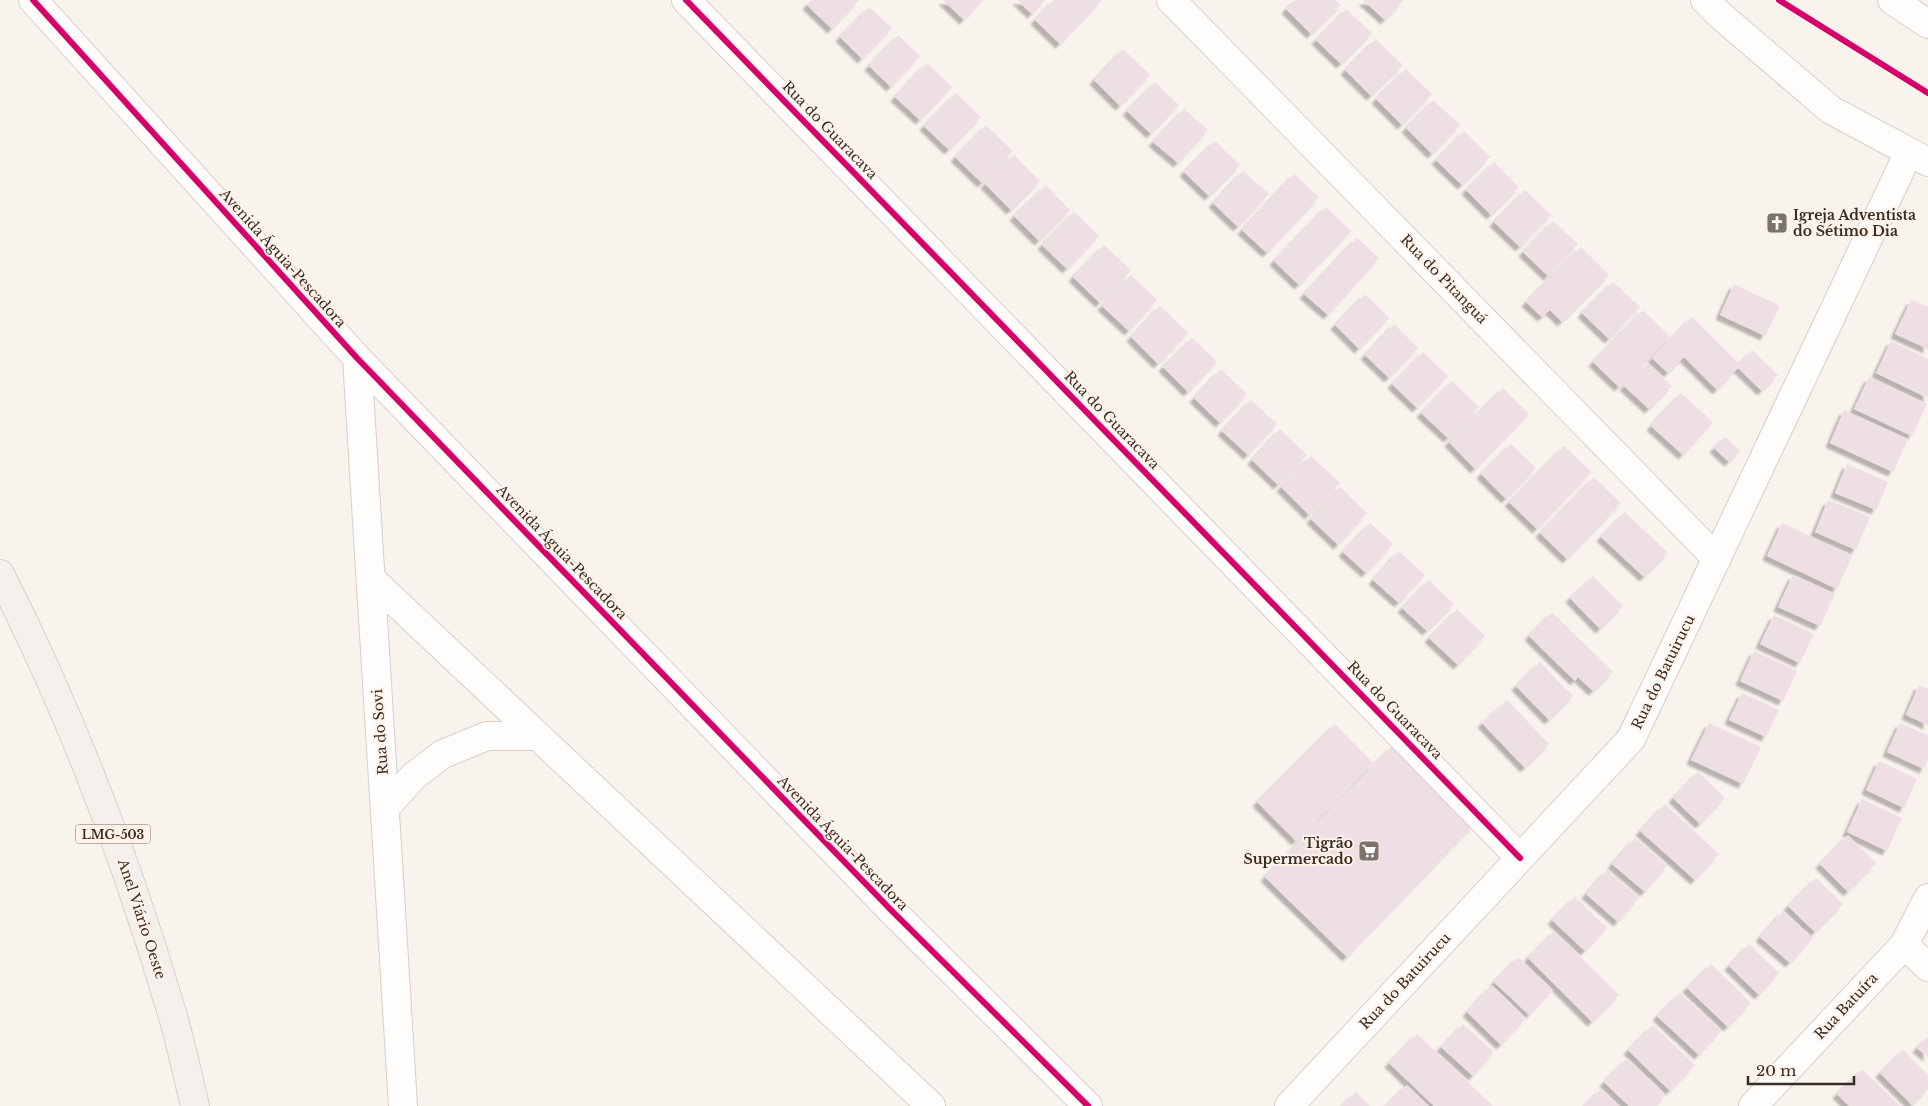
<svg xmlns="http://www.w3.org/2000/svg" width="1928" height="1106" font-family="'Libre Baskerville',serif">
<defs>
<filter id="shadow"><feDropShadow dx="-4.5" dy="4.5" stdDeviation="1" flood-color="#0004"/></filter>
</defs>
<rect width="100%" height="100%" fill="#f9f3ee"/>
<path fill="#eedfe4" filter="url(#shadow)" d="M812,0H859L832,29L807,5Z
M943,0H983L964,20Z
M1017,0H1045L1032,14Z
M1054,0H1102L1060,44L1035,20Z
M1295,0H1336L1341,5L1311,34L1286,9Z
M1363,0H1404L1385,20Z
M869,7L892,28L862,59L840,37Z
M1346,9L1372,33L1341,64L1316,40Z
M898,35L920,56L891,87L869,66Z
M1376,39L1403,65L1371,96L1345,70Z
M1123,49L1150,75L1120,106L1094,80Z
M927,63L952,87L920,120L895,97Z
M1406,69L1432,94L1402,125L1376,99Z
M1155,82L1179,105L1151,134L1127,111Z
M956,93L981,117L949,150L924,126Z
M1433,100L1460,125L1432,154L1406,128Z
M1184,109L1208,130L1178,163L1153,142Z
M986,125L1013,151L982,183L955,157Z
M1464,131L1490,157L1462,185L1436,160Z
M1215,141L1240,165L1209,196L1184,172Z
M1014,155L1040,181L1011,210L985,184Z
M1494,162L1519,187L1491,215L1466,190Z
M1243,171L1269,194L1238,227L1213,203Z
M1294,174L1319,197L1267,253L1242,230Z
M1046,185L1070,210L1039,241L1014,216Z
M1525,190L1551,215L1520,247L1494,222Z
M1326,207L1351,231L1299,285L1274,261Z
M1074,212L1099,236L1067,269L1042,245Z
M1553,221L1578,244L1548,276L1523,252Z
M1357,238L1379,258L1328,315L1304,294Z
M1104,245L1131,270L1100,303L1073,277Z
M1581,247L1609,275L1562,322L1550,310L1542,317L1526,302Z
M1131,275L1157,300L1129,331L1102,306Z
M1613,282L1640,307L1609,339L1582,313Z
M1734,284L1780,306L1765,336L1720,315Z
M1365,294L1389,318L1359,349L1335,325Z
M1911,300L1928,307V349L1895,334Z
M1160,306L1188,333L1158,364L1131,337Z
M1643,310L1670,337L1619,387L1593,362Z
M1692,317L1739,364L1752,350L1778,375L1762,391L1738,368L1717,390L1684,357L1668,373L1652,358Z
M1394,324L1418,348L1389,378L1365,355Z
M1192,338L1217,362L1188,392L1163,367Z
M1891,341L1928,359V398L1876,373Z
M1423,352L1448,376L1417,408L1392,384Z
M1648,363L1672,386L1649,409L1624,386Z
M1221,369L1247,394L1220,423L1194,398Z
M1869,377L1927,404L1912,436L1854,409Z
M1452,381L1479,407L1448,438L1421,413Z
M1503,388L1529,414L1475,469L1449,442Z
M1681,393L1713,422L1683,455L1651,426Z
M1251,400L1277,424L1248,455L1222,431Z
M1844,410L1908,439L1893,472L1830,443Z
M1280,429L1307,455L1278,485L1252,460Z
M1725,437L1740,451L1729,462L1714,448Z
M1511,444L1536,468L1506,499L1481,474Z
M1564,446L1591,472L1537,529L1509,502Z
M1311,456L1340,483L1309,515L1281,487Z
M1847,464L1888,482L1876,510L1835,493Z
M1594,477L1621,503L1567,559L1540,533Z
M1340,487L1367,513L1338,545L1311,519Z
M1828,500L1870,517L1856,550L1815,532Z
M1625,512L1668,553L1644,577L1601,537Z
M1370,523L1393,544L1366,573L1343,552Z
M1782,523L1852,556L1837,589L1767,556Z
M1399,551L1425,575L1399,603L1373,580Z
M1793,575L1835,594L1820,626L1778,607Z
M1593,576L1623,606L1600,629L1570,598Z
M1429,580L1454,604L1427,631L1402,608Z
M1457,609L1485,636L1458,665L1429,638Z
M1552,612L1613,672L1593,691L1578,677L1575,681L1529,636Z
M1774,615L1814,634L1800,663L1760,644Z
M1754,651L1797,671L1783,701L1740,681Z
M1540,662L1573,696L1549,720L1516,686Z
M1919,685L1928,689V725L1906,715Z
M1742,693L1779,710L1766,737L1729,720Z
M1507,700L1549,744L1525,768L1482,723Z
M1709,723L1761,747L1743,784L1691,760Z
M1900,723L1928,735V760L1924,769L1887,752Z
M1335,724L1373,763L1296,841L1257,802Z
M1392,746L1474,825L1347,957L1265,877Z
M1879,761L1917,779L1904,808L1866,790Z
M1698,772L1725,798L1700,824L1673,798Z
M1862,799L1902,818L1887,851L1847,832Z
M1665,804L1719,854L1695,880L1640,831Z
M1848,835L1876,863L1848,892L1820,864Z
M1635,838L1667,866L1645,892L1612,864Z
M1607,870L1639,898L1618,922L1586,894Z
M1816,878L1843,904L1815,932L1788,906Z
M1575,897L1607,928L1585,951L1552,920Z
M1783,911L1813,938L1790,963L1760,937Z
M1554,931L1619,995L1592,1022L1528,958Z
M1749,944L1779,973L1759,995L1729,966Z
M1518,957L1553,990L1529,1015L1494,982Z
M1711,964L1751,1003L1728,1027L1687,988Z
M1492,985L1526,1018L1501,1045L1467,1012Z
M1680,993L1721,1031L1699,1055L1657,1016Z
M1463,1024L1494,1052L1473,1076L1441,1047Z
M1653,1025L1695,1065L1670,1091L1628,1050Z
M1417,1034L1493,1106H1434L1389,1063Z
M1928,1036V1057L1917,1048Z
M1903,1050L1928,1075V1089L1912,1105L1880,1073Z
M1627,1058L1666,1095L1656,1106H1629L1604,1082Z
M1862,1069L1900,1106H1849L1837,1094Z
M1407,1085L1429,1106H1386Z
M1601,1089L1619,1106H1584Z
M1356,1092L1370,1106H1342Z"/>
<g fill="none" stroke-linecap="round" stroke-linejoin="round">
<g stroke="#d7cec8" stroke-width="30">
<path id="street" d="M33,0L357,358L891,910L1088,1106
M686,0L1520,858
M1171,0L1717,559
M1705,0L1721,16L1831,110L1928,162
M1892,0L1928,24
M357,358L403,1106
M371,579L931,1106
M385,808L415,775L443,754L487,736H537
M1904,945L1928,967
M1289,1106L1631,739L1909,152
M1753,1106L1904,945L1928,898"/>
</g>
<g stroke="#d5d1cd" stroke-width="30">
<path id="primary" d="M0,574C71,714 127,860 171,1010C181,1042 187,1074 195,1106"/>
</g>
<use href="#street" stroke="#fefdfc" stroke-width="28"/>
<use href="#primary" stroke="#f6f0ed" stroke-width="28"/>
<g stroke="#fef2e9" stroke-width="9">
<path id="cycleway" d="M33,0L357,358L891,910L1088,1106
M686,0L1520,858
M1779,0L1928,93"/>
</g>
<use href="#cycleway" stroke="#d6006c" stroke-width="6"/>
</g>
<defs>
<g id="church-square" transform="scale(1.125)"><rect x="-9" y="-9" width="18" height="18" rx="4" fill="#7c736b" stroke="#fef2e9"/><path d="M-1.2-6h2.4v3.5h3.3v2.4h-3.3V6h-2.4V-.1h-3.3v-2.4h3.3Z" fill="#fff"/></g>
<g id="supermarket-square" transform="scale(1.125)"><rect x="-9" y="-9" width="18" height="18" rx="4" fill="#7c736b" stroke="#fef2e9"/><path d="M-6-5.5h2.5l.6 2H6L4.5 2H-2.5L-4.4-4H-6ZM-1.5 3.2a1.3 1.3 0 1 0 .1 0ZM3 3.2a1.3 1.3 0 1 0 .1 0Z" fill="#fff"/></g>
</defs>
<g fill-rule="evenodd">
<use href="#church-square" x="1777" y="223"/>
<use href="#supermarket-square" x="1369" y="851"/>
</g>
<g text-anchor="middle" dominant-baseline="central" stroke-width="4" stroke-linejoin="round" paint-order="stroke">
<rect fill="#fef2e9" stroke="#746960" stroke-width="1" x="75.5" y="824.5" width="75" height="19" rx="4"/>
<g font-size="12" font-weight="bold" fill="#392e25">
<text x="113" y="834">LMG-503</text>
</g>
<g font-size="14" fill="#392e25" stroke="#fef2e9">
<text transform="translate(830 130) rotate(46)">Rua do Guaracava</text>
<text transform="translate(283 258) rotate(48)">Avenida Águia-Pescadora</text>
<text transform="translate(1444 279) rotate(46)">Rua do Pitanguá</text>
<text transform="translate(1112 420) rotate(46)">Rua do Guaracava</text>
<text transform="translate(562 552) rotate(46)">Avenida Águia-Pescadora</text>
<text transform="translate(1663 672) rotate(-64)">Rua do Batuirucu</text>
<text transform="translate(1395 710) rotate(46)">Rua do Guaracava</text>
<text transform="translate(380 732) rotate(-94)">Rua do Sovi</text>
<text transform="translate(843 843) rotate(46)">Avenida Águia-Pescadora</text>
<text transform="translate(142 919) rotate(72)">Anel Viário Oeste</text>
<text transform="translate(1405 981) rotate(-47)">Rua do Batuirucu</text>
<text transform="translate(1846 1006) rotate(-47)">Rua Batuíra</text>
</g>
<g font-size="14" font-weight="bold" fill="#392e25" stroke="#fef2e9" text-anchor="start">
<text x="1793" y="215">Igreja Adventista<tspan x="1793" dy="16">do Sétimo Dia</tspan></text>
<text x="1353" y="843" text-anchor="end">Tigrão<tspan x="1353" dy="16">Supermercado</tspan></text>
</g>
</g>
<path d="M1748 1076v8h106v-8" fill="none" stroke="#392e25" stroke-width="2.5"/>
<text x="1756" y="1076" font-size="15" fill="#392e25" stroke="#fef2e9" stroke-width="4" paint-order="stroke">20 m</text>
</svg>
